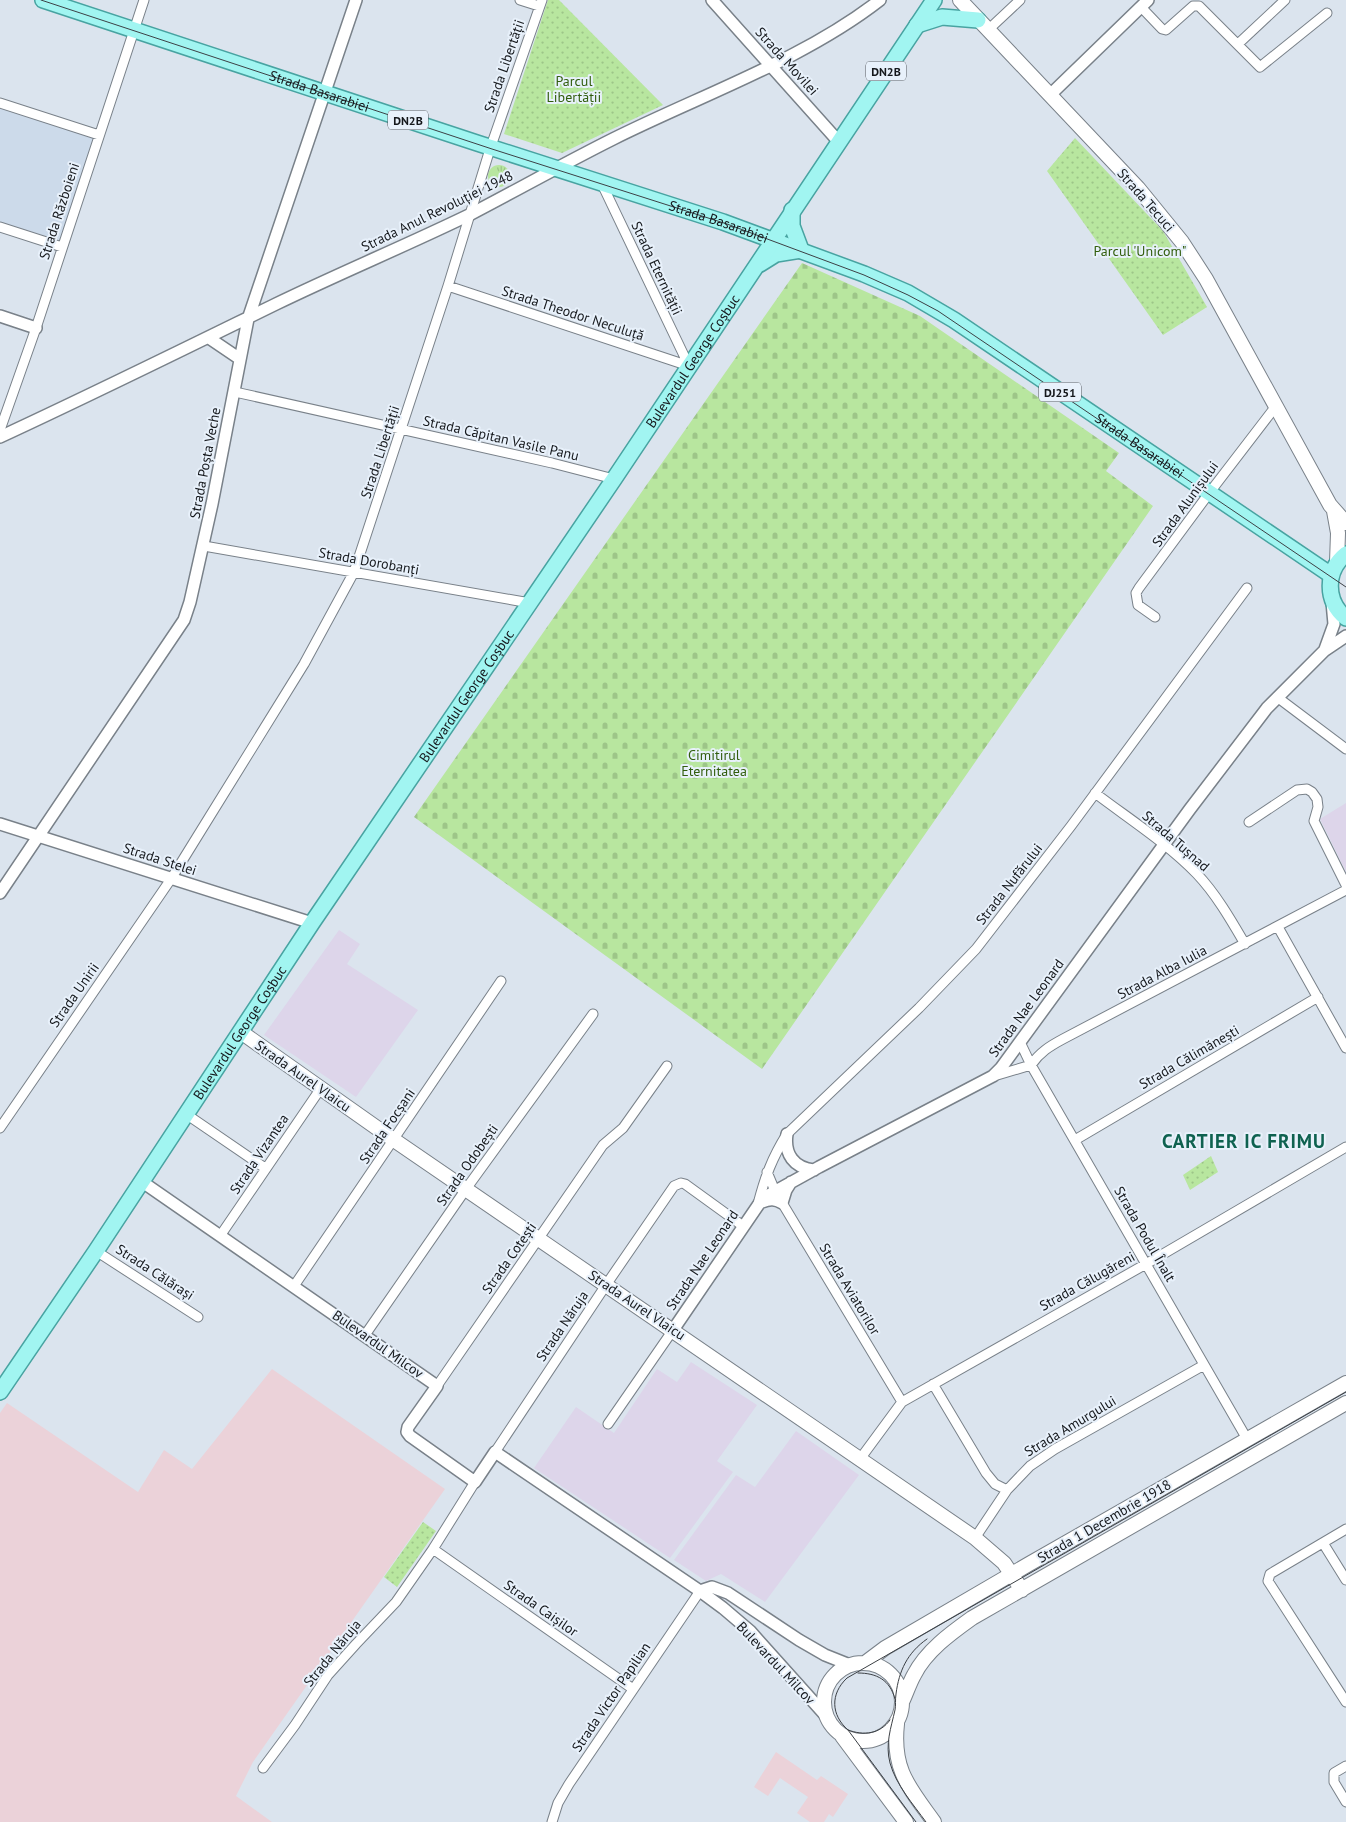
<svg xmlns="http://www.w3.org/2000/svg" width="1346" height="1822" font-family="'PT Sans',sans-serif">
<defs>
<pattern id="grass-tufts" width="24" height="20" patternUnits="userSpaceOnUse" patternTransform="scale(1.25)"><rect width="24" height="20" fill="#b8e69f"/><path d="M3 7l-1-3M5 7V3M7 7l1-3M15 17l-1-3M17 17v-4M19 17l1-3" fill="none" stroke="#9dc588"/></pattern>
<pattern id="cemetery-stones" width="16" height="16" patternUnits="userSpaceOnUse" patternTransform="scale(1.25)"><rect width="16" height="16" fill="#b8e69f"/><path d="M2 7V4a2 2 0 0 1 4 0v3zM10 15v-3a2 2 0 0 1 4 0v3z" fill="#9dc588"/></pattern>
<pattern id="park-dots" width="8" height="8" patternUnits="userSpaceOnUse" patternTransform="scale(1.25)"><rect width="8" height="8" fill="#b8e69f"/><path d="M2 2h.1M6 6h.1" fill="none" stroke="#9dc588" stroke-width="1.8" stroke-linecap="round"/></pattern>
</defs>
<rect width="100%" height="100%" fill="#dbe4ee"/>
<path fill="#ebd2d9" d="M272,1369L445,1489L253,1762L236,1796L272,1822H0V1413L7,1403L138,1492L164,1450L192,1469Z
M776,1752L817,1780L821,1776L848,1794L833,1817L829,1814L824,1822H810L797,1813L808,1797L780,1778L768,1796L754,1787Z"/>
<path fill="#ccdaea" d="M0,106L94,136L61,241L0,222Z"/>
<path fill="#ddd5ea" d="M1346,803V872L1320,819Z
M339,930L360,944L347,964L418,1010L356,1097L264,1035Z
M691,1362L757,1405L717,1461L733,1472L670,1558L534,1468L576,1407L614,1433L657,1369L677,1382Z
M796,1431L859,1475L765,1602L721,1574L706,1581L674,1560L736,1475L755,1487Z"/>
<path fill="url(#grass-tufts)" d="M488 176a11 11 0 1 1 22 0a11 11 0 1 1-22 0Z"/>
<path fill="url(#cemetery-stones)" d="M802,263L920,316L1119,453L1106,471L1153,506L762,1069L414,817Z"/>
<path fill="url(#park-dots)" d="M548,0H559L663,105L562,153L504,134Z
M1075,138L1163,231L1207,307L1163,335L1047,171Z
M1211,1156L1218,1172L1190,1190L1183,1175Z
M423,1522L436,1531L397,1587L384,1577Z"/>
<g fill="none" stroke-linecap="round" stroke-linejoin="round">
<g stroke="#798189" stroke-width="11">
<path id="minor" d="M520,0L539,6
M1141,7L1162,29L1166,30L1193,6H1199L1260,67L1327,13
M988,30L1020,0
M1238,44L1285,0
M0,103L99,135
M601,182L689,366
M0,227L62,247
M448,286L689,366
M235,392L552,463L614,479
M0,430L36,328L144,0
M204,546L530,603
M1155,617L1138,605L1136,593L1139,588L1210,492L1276,406
M1277,697L1346,749
M1095,793C1129,819 1167,843 1197,874C1216,894 1231,920 1245,944
M1249,822L1297,790L1307,789L1312,792L1317,799L1318,807L1314,821L1346,885
M1278,927L1346,1048
M1020,1042L1031,1065L1247,1439
M994,1076L1031,1065C1040,1052 1050,1046 1063,1039L1346,890
M186,1114L265,1168
M0,1128L171,879L304,664L354,572L448,286L490,149L542,0
M1075,1140L1318,997
M767,1172L775,1191L902,1402
M758,1204C765,1177 772,1158 787,1134L919,1008L976,949L1071,826L1247,588
M220,1236L321,1088
M96,1251L198,1317
M294,1286L501,981
M365,1335L466,1189L593,1014
M933,1384L986,1473L995,1484L1007,1490
M437,1386L603,1145L623,1128L667,1066
M608,1424L673,1330
M495,1452L606,1285L674,1186L681,1183L685,1184L743,1226
M860,1459L902,1402L1146,1264L1346,1147
M1346,1529L1270,1574L1268,1581L1346,1702
M975,1538L1007,1490L1030,1466L1055,1449L1204,1365
M1323,1543L1346,1580
M433,1549L633,1689
M1346,1766L1334,1773V1782L1346,1802
M263,1768L295,1725L328,1675L356,1644L396,1602L433,1549L475,1482
M552,1822L558,1803L569,1784L700,1591"/>
</g>
<g stroke="#798189" stroke-width="14">
<path id="tertiary" d="M712,0L839,142
M1050,95L1148,0
M0,316L36,328
M209,338L240,359
M0,437C93,394 184,349 276,304C340,273 405,246 469,215C517,190 565,163 613,139C701,95 803,60 880,0
M1325,649L1334,624L1332,602
M0,824L312,923
M0,893L184,620L190,602L212,504L248,319L356,0
M787,1134C784,1154 794,1168 814,1170
M141,1181L437,1386L408,1427L407,1432L410,1436L475,1482L495,1452L700,1591L723,1608L750,1631L827,1717
M762,1202C770,1199 775,1199 782,1203L786,1190L791,1182
M673,1330L763,1198L819,1167L993,1076L1001,1068L1190,809L1267,708L1324,651L1346,636
M700,1591L712,1587L728,1593L799,1640L825,1655L850,1665"/>
</g>
<g stroke="#798189" stroke-width="16">
<path id="secondary" d="M960,0L1138,188L1182,242L1206,279L1330,505L1346,523
M1334,511L1338,533L1337,562
M241,1032L394,1140L975,1538L1004,1563L1022,1590
M824 1702a39 39 0 1 1 78 0a39 39 0 1 1-78 0Z
M865,1663L885,1648L1029,1564L1346,1383
M903,1700C907,1691 910,1682 914,1675C926,1651 951,1633 972,1618L1346,1403
M897,1724C892,1770 909,1787 934,1822
M842,1736L906,1822"/>
</g>
<g stroke="#48a3a1" stroke-width="18">
<g id="primary">
<path id="s1" d="M43,0L477,143L723,222L864,274L908,293L954,320L1331,575"/>
<path d="M917,25L942,17L978,20"/>
<path d="M760,264L776,254L801,250L792,226V210"/>
<path d="M1346,554C1325,571 1325,601 1346,618"/>
<path id="s2" d="M0,1392L96,1251L312,923L614,479L934,0"/>
</g>
</g>
<use href="#minor" stroke="#fff" stroke-width="9"/>
<use href="#tertiary" stroke="#fff" stroke-width="11"/>
<use href="#secondary" stroke="#fff" stroke-width="14"/>
<use href="#primary" stroke="#a1f5f1" stroke-width="15"/>
<path stroke="#3c4045" stroke-width="1" d="M41,0L492,149L727,224L864,275L908,295L938,311L1346,587
M858,1673C877,1673 890,1680 895,1699
M848,1730C864,1736 880,1734 890,1720
M916,1822L848,1730C831,1715 830,1694 847,1678L1346,1392
M926,1822C913,1804 896,1785 890,1763C885,1744 891,1728 895,1710C896,1705 895,1700 896,1694C899,1671 907,1653 927,1639"/>
</g>
<g text-anchor="middle" dominant-baseline="central" stroke-width="4" stroke-linejoin="round" paint-order="stroke">
<g fill="#e8f1fb" stroke="#54595f" stroke-width="1">
<rect x="866" y="61.5" width="40" height="19" rx="4"/>
<rect x="388" y="110.5" width="40" height="19" rx="4"/>
<rect x="1039" y="382.5" width="42" height="19" rx="4"/>
</g>
<g font-size="12" font-weight="bold" fill="#15181c">
<text x="886" y="71">DN2B</text>
<text x="408" y="120">DN2B</text>
<text x="1060" y="392">DJ251</text>
</g>
<g font-size="14" fill="#15181c" stroke="#e8f1fb">
<text transform="translate(787 61) rotate(48)">Strada Movilei</text>
<text transform="translate(504 66) rotate(-71)">Strada Libertății</text>
<text stroke="none"><textPath href="#s1" startOffset="291">Strada Basarabiei</textPath></text>
<text transform="translate(1146 200) rotate(49)">Strada Tecuci</text>
<text transform="translate(59 211) rotate(-72)">Strada Războieni</text>
<text transform="translate(437 211) rotate(-26)">Strada Anul Revoluției 1948</text>
<text stroke="none"><textPath href="#s1" startOffset="711">Strada Basarabiei</textPath></text>
<text transform="translate(657 268) rotate(65)">Strada Eternității</text>
<text transform="translate(573 313) rotate(18)">Strada Theodor Neculuță</text>
<text stroke="none"><textPath href="#s2" startOffset="1242">Bulevardul George Coșbuc</textPath></text>
<text transform="translate(501 438) rotate(13)">Strada Căpitan Vasile Panu</text>
<text stroke="none"><textPath href="#s1" startOffset="1191">Strada Basarabiei</textPath></text>
<text transform="translate(380 452) rotate(-72)">Strada Libertății</text>
<text transform="translate(205 463) rotate(-79)">Strada Poșta Veche</text>
<text transform="translate(1185 504) rotate(-54)">Strada Alunișului</text>
<text transform="translate(369 561) rotate(10)">Strada Dorobanți</text>
<text stroke="none"><textPath href="#s2" startOffset="838">Bulevardul George Coșbuc</textPath></text>
<text transform="translate(1176 841) rotate(41)">Strada Tușnad</text>
<text transform="translate(160 859) rotate(18)">Strada Stelei</text>
<text transform="translate(1009 884) rotate(-52)">Strada Nufărului</text>
<text transform="translate(1162 972) rotate(-28)">Strada Alba Iulia</text>
<text transform="translate(74 995) rotate(-55)">Strada Unirii</text>
<text transform="translate(1026 1008) rotate(-54)">Strada Nae Leonard</text>
<text stroke="none"><textPath href="#s2" startOffset="432">Bulevardul George Coșbuc</textPath></text>
<text transform="translate(1189 1057) rotate(-30)">Strada Călimănești</text>
<text transform="translate(303 1076) rotate(35)">Strada Aurel Vlaicu</text>
<text transform="translate(387 1126) rotate(-56)">Strada Focșani</text>
<text transform="translate(259 1154) rotate(-56)">Strada Vizantea</text>
<text transform="translate(467 1165) rotate(-55)">Strada Odobești</text>
<text transform="translate(1145 1234) rotate(60)">Strada Podul Înalt</text>
<text transform="translate(509 1258) rotate(-55)">Strada Cotești</text>
<text transform="translate(702 1260) rotate(-56)">Strada Nae Leonard</text>
<text transform="translate(155 1272) rotate(33)">Strada Călărași</text>
<text transform="translate(1087 1281) rotate(-29)">Strada Călugăreni</text>
<text transform="translate(850 1289) rotate(59)">Strada Aviatorilor</text>
<text transform="translate(637 1305) rotate(34)">Strada Aurel Vlaicu</text>
<text transform="translate(562 1326) rotate(-56)">Strada Năruja</text>
<text transform="translate(378 1344) rotate(35)">Bulevardul Milcov</text>
<text transform="translate(1070 1426) rotate(-31)">Strada Amurgului</text>
<text transform="translate(1104 1521) rotate(-30)">Strada 1 Decembrie 1918</text>
<text transform="translate(541 1608) rotate(35)">Strada Caișilor</text>
<text transform="translate(332 1653) rotate(-51)">Strada Năruja</text>
<text transform="translate(776 1663) rotate(47)">Bulevardul Milcov</text>
<text transform="translate(611 1697) rotate(-56)">Strada Victor Papilian</text>
</g>
<g font-size="14" fill="#315d0c" stroke="#e8f1fb">
<text x="574" y="81">Parcul<tspan x="574" dy="16">Libertății</tspan></text>
<text x="1140" y="251">Parcul 'Unicom"</text>
<text x="714" y="755">Cimitirul<tspan x="714" dy="16">Eternitatea</tspan></text>
</g>
<g font-size="19" font-weight="bold" letter-spacing="1" fill="#0f6250" stroke="#e8f1fb">
<text x="1244" y="1141">CARTIER IC FRIMU</text>
</g>
</g>
</svg>
